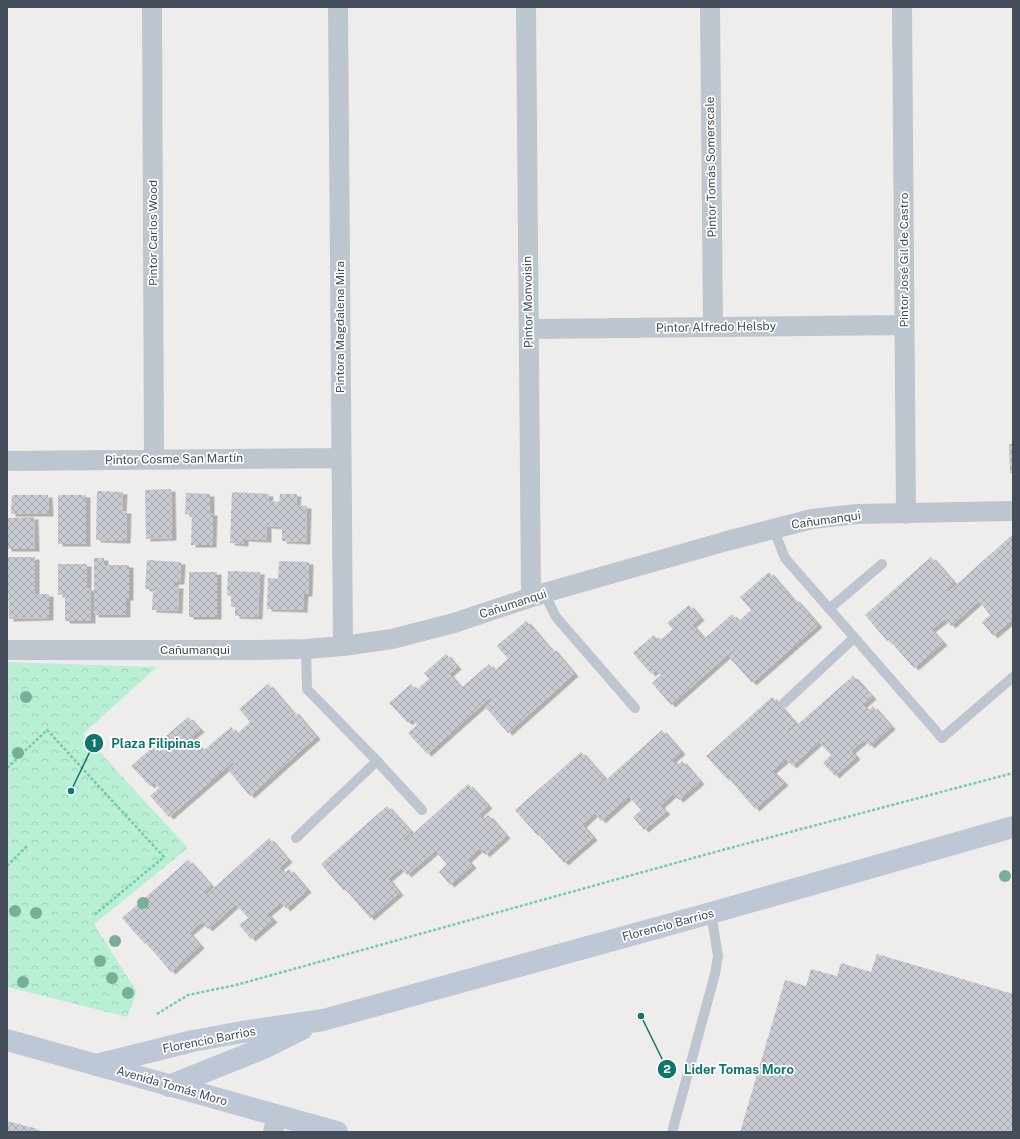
<svg xmlns="http://www.w3.org/2000/svg" width="1020" height="1139" font-family="'Public Sans',sans-serif">
<defs>
<pattern id="forest-crowns" width="20" height="18" patternUnits="userSpaceOnUse"><rect width="20" height="18" fill="#b9efd4"/><path d="M2 6a3 3 0 1 1 6 0M12 15a3 3 0 1 1 6 0" fill="none" stroke="#a0cfb8"/></pattern>
<pattern id="building-cross-hatch" width="8" height="8" patternUnits="userSpaceOnUse"><rect width="8" height="8" fill="#c9cbd3"/><path d="M0 0l8 8M0 8l8-8" fill="none" stroke="#a5a7ae"/></pattern>
<filter id="shadow"><feDropShadow dx="4.5" dy="2.5" stdDeviation="0" flood-color="#0004"/></filter>
</defs>
<rect width="100%" height="100%" fill="#efedec"/>
<path fill="url(#forest-crowns)" d="M7,662L157,667L83,734L188,848L94,924L137,992L127,1017L7,987Z"/>
<path fill="url(#building-cross-hatch)" filter="url(#shadow)" d="M1009,444H1013V473H1010Z
M171,489L172,538L146,539L145,490Z
M97,491L123,492L122,511H127L126,541L96,540Z
M232,492L269,494L268,501L279,502L280,494H297L296,505L307,506L306,542L282,541V527L267,526V540L244,539V544L230,543Z
M186,493L210,494V513H213L212,545H191L192,515L185,514Z
M12,495H48L49,514H11Z
M58,495H86V544H58Z
M34,517L35,549H7V518Z
M1012,535L1013,608L1010,611L1013,614V619L993,636L982,622L990,615L979,601L951,626L945,619L931,630L943,643L914,668L890,641L895,635L887,641L865,615L931,557L954,583L946,590L948,592Z
M7,557H35V594H49V618L9,619Z
M94,558H104V565H129V598H126V615H94Z
M147,560L181,562L180,582H174V586H179L178,611L152,610L153,589H145Z
M279,561L309,562L308,594H304L303,610L267,609L268,578L278,579Z
M58,564H87V588L91,589V621H65V594L58,595Z
M228,571L260,572L258,617L235,616V607H231V596L227,595Z
M189,572H217V617H189Z
M769,572L793,600L788,606L795,599L818,625L752,683L729,657L736,650L735,648L671,705L652,683L661,675L656,670L651,674L633,653L654,635L659,641L673,629L667,623L689,605L700,618L692,625L704,639L732,614L738,622L751,610L740,597Z
M526,621L550,649L544,654L552,648L574,674L508,733L485,707L493,700L491,697L427,754L408,733L417,725L412,719L408,723L389,703L411,684L416,690L429,679L424,673L446,654L457,667L449,674L461,688L489,664L494,671L508,659L497,646Z
M853,676L872,697L863,705L868,711L873,706L891,727L870,746L864,740L851,751L856,757L835,776L823,763L831,755L819,742L792,766L786,759L772,771L784,783L755,809L731,781L737,776L729,781L706,756L772,697L795,723L787,730L789,732Z
M268,684L292,712L287,718L294,711L316,737L250,796L228,770L235,763L234,761L169,817L150,796L159,788L154,782L150,786L131,766L153,747L158,753L171,742L166,736L188,717L200,730L191,737L203,751L231,727L237,734L250,722L239,709Z
M662,730L681,752L672,760L677,765L682,761L700,782L679,800L673,794L660,806L666,812L644,830L633,817L641,810L629,796L601,821L595,813L582,825L593,838L564,863L540,836L546,830L538,836L515,810L581,752L604,778L597,785L598,787Z
M468,784L488,806L479,814L483,820L488,815L506,836L485,855L480,848L467,860L472,866L450,885L439,872L447,864L435,851L407,875L401,868L388,879L399,893L370,918L346,890L352,885L344,891L321,864L387,806L411,832L403,839L405,841Z
M269,838L288,860L279,868L284,873L289,869L307,890L286,909L281,902L267,914L273,920L251,939L239,925L248,918L236,904L208,929L202,922L189,933L200,946L171,972L147,944L153,938L145,944L122,918L188,860L211,886L203,893L206,895Z
M877,954L1013,994V1132H740L785,980L806,986L811,969L837,976L841,963L871,972Z
M7,1121L38,1129L37,1132H7Z"/>
<g fill="none" stroke-linecap="round" stroke-linejoin="round">
<path stroke="#70cdaa" stroke-width="2.5" stroke-dasharray="3 2" stroke-linecap="butt" d="M7,768L47,730L164,857L93,916
M7,866L28,845
M157,1014L188,995L236,985L726,849L1013,773"/>
<path stroke="#bdc5cf" stroke-width="10" d="M773,528L785,558L942,738L1013,677
M544,593L556,617L635,708
M829,609L882,564
M306,649L307,689L377,761L422,810
M784,703L854,638
M296,838L377,761
M672,1132L715,974L718,956L711,913"/>
<path stroke="#bdc5cf" stroke-width="20" d="M152,7L154,460
M338,7L343,646
M526,7L531,597
M710,7L713,327
M902,7L906,514
M529,329L904,325
M7,461L341,458
M7,650H257L306,649L343,646L392,639L454,623L544,593L727,541L812,519L857,514L1013,511
M273,1132L277,1116"/>
<path stroke="#bec7d6" stroke-width="22" d="M7,1040L337,1132
M96,1065L193,1041L242,1032L323,1020L711,913L1013,827
M169,1086L266,1047L302,1029"/>
</g>
<g fill="#77af98">
<circle cx="26" cy="697" r="6"/>
<circle cx="18" cy="753" r="6"/>
<circle cx="1005" cy="876" r="6"/>
<circle cx="143" cy="903" r="6"/>
<circle cx="15" cy="911" r="6"/>
<circle cx="36" cy="913" r="6"/>
<circle cx="115" cy="941" r="6"/>
<circle cx="100" cy="961" r="6"/>
<circle cx="112" cy="978" r="6"/>
<circle cx="23" cy="982" r="6"/>
<circle cx="128" cy="993" r="6"/>
</g>
<g text-anchor="middle" dominant-baseline="central" stroke-width="3.5" stroke-linejoin="round" paint-order="stroke">
<g font-size="12" fill="#454d5a" stroke="#fff">
<text transform="translate(711 167) rotate(-91)">Pintor Tomás Somerscale</text>
<text transform="translate(153 233) rotate(-90)">Pintor Carlos Wood</text>
<text transform="translate(904 260) rotate(-90)">Pintor José Gil de Castro</text>
<text transform="translate(528 302) rotate(-91)">Pintor Monvoisin</text>
<text transform="translate(340 327) rotate(-90)">Pintora Magdalena Mira</text>
<text transform="translate(716 327) rotate(-1)">Pintor Alfredo Helsby</text>
<text transform="translate(174 459) rotate(-1)">Pintor Cosme San Martín</text>
<text transform="translate(826 520) rotate(-8)">Cañumanqui</text>
<text transform="translate(513 604) rotate(-18)">Cañumanqui</text>
<text x="195" y="650">Cañumanqui</text>
<text transform="translate(668 925) rotate(-15)">Florencio Barrios</text>
<text transform="translate(209 1040) rotate(-11)">Florencio Barrios</text>
<text transform="translate(172 1086) rotate(16)">Avenida Tomás Moro</text>
</g>
</g>
<path fill="none" stroke="#0f766e" stroke-width="1.5" d="M71 791L94 743M641 1016L667 1069"/>
<g fill="#0f766e" stroke="#fff" stroke-width="1.5">
<circle cx="71" cy="791" r="4"/>
<circle cx="641" cy="1016" r="4"/>
<circle cx="94" cy="743" r="10"/>
<circle cx="667" cy="1069" r="10"/>
</g>
<g font-size="12" text-anchor="middle" font-weight="bold" fill="#fff">
<text x="94" y="747">1</text>
<text x="667" y="1073">2</text>
</g>
<g font-size="13" text-anchor="middle" font-weight="bold" fill="#0f766e" stroke="#fff" stroke-width="3.5" stroke-linejoin="round" paint-order="stroke">
<text x="156" y="748">Plaza Filipinas</text>
<text x="739" y="1074">Lider Tomas Moro</text>
</g>
<rect width="1020" height="1139" fill="none" stroke="#454d5a" stroke-width="16"/>
</svg>
